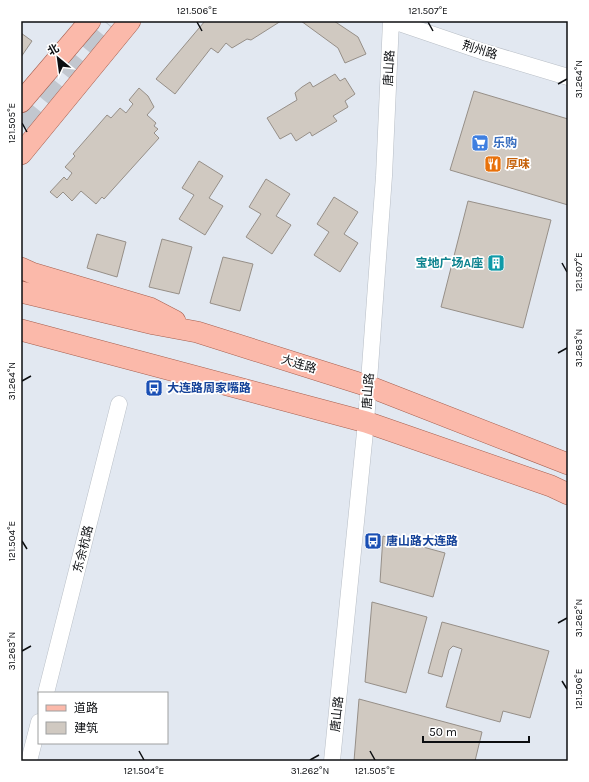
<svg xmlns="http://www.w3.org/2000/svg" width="589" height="782" font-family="Karla,'Noto Sans SC',sans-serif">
<rect width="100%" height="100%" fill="#e2e8f1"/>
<path fill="#d0c9c1" stroke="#968f88" d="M205,21H281L251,40L247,39L232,48L226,43L218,53L211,48L175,94L156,79Z
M301,21H334L358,37L366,54L345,63L338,48Z
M21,33L32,41L21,57Z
M335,74L340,81L345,78L355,94L345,101L348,107L333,116L337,121L312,136L310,132L296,141L291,133L280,139L267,118L297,100L295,93L302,87L310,82L313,87Z
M139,88L148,96L154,107L147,115L156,123L154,126L158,129L154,133L159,138L104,199L102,197L96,204L81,191L72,201L63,192L57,198L50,192L64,177L67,180L72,173L65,167L75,156L73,154L107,115L111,118L120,108L126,113L133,104L129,100Z
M474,91L568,119V205L450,170Z
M199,161L223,176L209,198L223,206L205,235L179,219L194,195L182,188Z
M266,179L290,194L276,216L291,225L272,254L246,237L261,214L249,207Z
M334,197L358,212L344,234L358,243L340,272L314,255L329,232L317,224Z
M468,201L551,220L523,328L441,307Z
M97,234L126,242L117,277L87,268Z
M162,239L192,247L179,294L149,287Z
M223,257L253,264L240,311L210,303Z
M383,536L445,553L433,597L380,582Z
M372,602L427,617L406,693L365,682Z
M442,622L549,651L530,718L503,711L500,722L446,707L462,649L453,646L449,650L442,677L428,673Z
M359,699L482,732L475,761H354Z"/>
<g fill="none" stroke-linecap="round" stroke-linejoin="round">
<path stroke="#c2c7cf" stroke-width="22" stroke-dasharray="22 11" stroke-linecap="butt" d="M21,124L105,21"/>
<g stroke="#b8bec6" stroke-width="17">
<path id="minor" d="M393,21L484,52L568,77
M46,693L119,404
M29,761L39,722
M332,761L366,422L384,176L391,21"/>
</g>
<g stroke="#a55f4f" stroke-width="22">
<path id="major" d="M21,102L90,21
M21,154L130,21
M21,268L32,273L150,308L175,321
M21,292L154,324L197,332L368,386L568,464
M21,330L366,422L551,486L568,494"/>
</g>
<use href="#minor" stroke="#fff" stroke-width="16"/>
<use href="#major" stroke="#fbb9aa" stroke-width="21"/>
</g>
<path fill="none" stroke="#0c0e11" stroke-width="1.5" d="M197,22L202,31M428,22L433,31M558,84L567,79M22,123L27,132M562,263L567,272M558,353L567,348M22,381L31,376M22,541L27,549M558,623L567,618M22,651L31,646M562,681L567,689M139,751L144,760M370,751L375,760M310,760L319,755"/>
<defs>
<g id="supermarket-square" transform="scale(0.9)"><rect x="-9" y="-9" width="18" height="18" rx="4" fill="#3f7fe0" stroke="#fff"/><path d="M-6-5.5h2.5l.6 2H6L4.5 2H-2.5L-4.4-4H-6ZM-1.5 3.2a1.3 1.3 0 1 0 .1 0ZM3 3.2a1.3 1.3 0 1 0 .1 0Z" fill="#fff"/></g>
<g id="restaurant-square" transform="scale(0.9)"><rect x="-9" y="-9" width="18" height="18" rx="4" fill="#e8710a" stroke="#fff"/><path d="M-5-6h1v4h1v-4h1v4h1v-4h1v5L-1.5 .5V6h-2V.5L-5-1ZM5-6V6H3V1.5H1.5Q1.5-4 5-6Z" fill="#fff"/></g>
<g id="building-square" transform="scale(0.9)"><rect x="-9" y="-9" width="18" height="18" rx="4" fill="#0f9aa8" stroke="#fff"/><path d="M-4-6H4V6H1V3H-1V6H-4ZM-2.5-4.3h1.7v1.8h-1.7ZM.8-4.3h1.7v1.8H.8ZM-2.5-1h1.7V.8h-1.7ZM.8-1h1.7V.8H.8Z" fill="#fff"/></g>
<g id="bus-square" transform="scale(0.9)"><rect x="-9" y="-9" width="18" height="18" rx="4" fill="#1a4fb4" stroke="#fff"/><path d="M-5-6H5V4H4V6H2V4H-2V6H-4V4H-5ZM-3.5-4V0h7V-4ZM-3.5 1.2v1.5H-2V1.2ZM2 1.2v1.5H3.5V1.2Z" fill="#fff"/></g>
</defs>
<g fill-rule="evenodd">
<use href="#supermarket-square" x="480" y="143"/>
<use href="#restaurant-square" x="493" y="164"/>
<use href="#building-square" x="496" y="263"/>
<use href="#bus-square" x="154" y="388"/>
<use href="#bus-square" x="373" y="541"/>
</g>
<g text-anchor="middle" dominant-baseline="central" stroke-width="3.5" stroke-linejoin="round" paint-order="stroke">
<g font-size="12" fill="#0c0e11" stroke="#fff">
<text transform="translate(480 50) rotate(17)">荆州路</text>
<text transform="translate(389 68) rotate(-87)">唐山路</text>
<text transform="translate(299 364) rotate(17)">大连路</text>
<text transform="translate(368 391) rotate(-86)">唐山路</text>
<text transform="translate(83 549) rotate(-76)">东余杭路</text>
<text transform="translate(337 714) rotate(-84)">唐山路</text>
</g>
<g font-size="12" font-weight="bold" fill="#366cbe" stroke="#fff" text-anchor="start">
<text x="493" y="143">乐购</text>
</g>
<g font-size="12" font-weight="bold" fill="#c56008" stroke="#fff" text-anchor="start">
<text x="506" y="164">厚味</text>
</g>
<g font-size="12" font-weight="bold" fill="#0d838f" stroke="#fff" text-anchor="end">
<text x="483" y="263">宝地广场A座</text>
</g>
<g font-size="12" font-weight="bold" fill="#164399" stroke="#fff" text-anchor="start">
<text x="167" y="388">大连路周家嘴路</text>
<text x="386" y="541">唐山路大连路</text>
</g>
</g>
<rect width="589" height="782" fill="none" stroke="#ffffff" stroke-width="44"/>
<rect x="38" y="692" width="130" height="52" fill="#ffffff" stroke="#9e9fa0"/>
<rect x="46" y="705" width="20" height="6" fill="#fbb9aa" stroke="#9e9fa0"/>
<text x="74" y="712" font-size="12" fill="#0c0e11">道路</text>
<rect x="46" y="722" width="20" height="12" fill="#d0c9c1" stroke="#9e9fa0"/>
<text x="74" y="732" font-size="12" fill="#0c0e11">建筑</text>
<g transform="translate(58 58) rotate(331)" stroke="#ffffff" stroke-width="3" paint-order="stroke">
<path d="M0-3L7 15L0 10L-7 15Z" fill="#0c0e11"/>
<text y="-6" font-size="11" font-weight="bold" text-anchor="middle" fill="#0c0e11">北</text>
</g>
<path d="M423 736v6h106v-6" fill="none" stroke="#0c0e11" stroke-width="2"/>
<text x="429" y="736" font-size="12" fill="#0c0e11" stroke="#ffffff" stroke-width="3" paint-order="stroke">50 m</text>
<rect x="22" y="22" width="545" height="738" fill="none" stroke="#0c0e11" stroke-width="1.5"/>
<g font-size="10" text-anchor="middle" fill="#0c0e11">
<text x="197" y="14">121.506°E</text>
<text x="428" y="14">121.507°E</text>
<text transform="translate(578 79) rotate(-90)" y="4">31.264°N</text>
<text transform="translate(11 123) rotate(-90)" y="4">121.505°E</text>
<text transform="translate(578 272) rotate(-90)" y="4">121.507°E</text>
<text transform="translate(578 348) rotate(-90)" y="4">31.263°N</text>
<text transform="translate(11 381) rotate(-90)" y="4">31.264°N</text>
<text transform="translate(11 541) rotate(-90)" y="4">121.504°E</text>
<text transform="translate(578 618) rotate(-90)" y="4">31.262°N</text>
<text transform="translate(11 651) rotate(-90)" y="4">31.263°N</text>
<text transform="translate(578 689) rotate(-90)" y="4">121.506°E</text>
<text x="144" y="774">121.504°E</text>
<text x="310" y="774">31.262°N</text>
<text x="375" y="774">121.505°E</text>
</g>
</svg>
